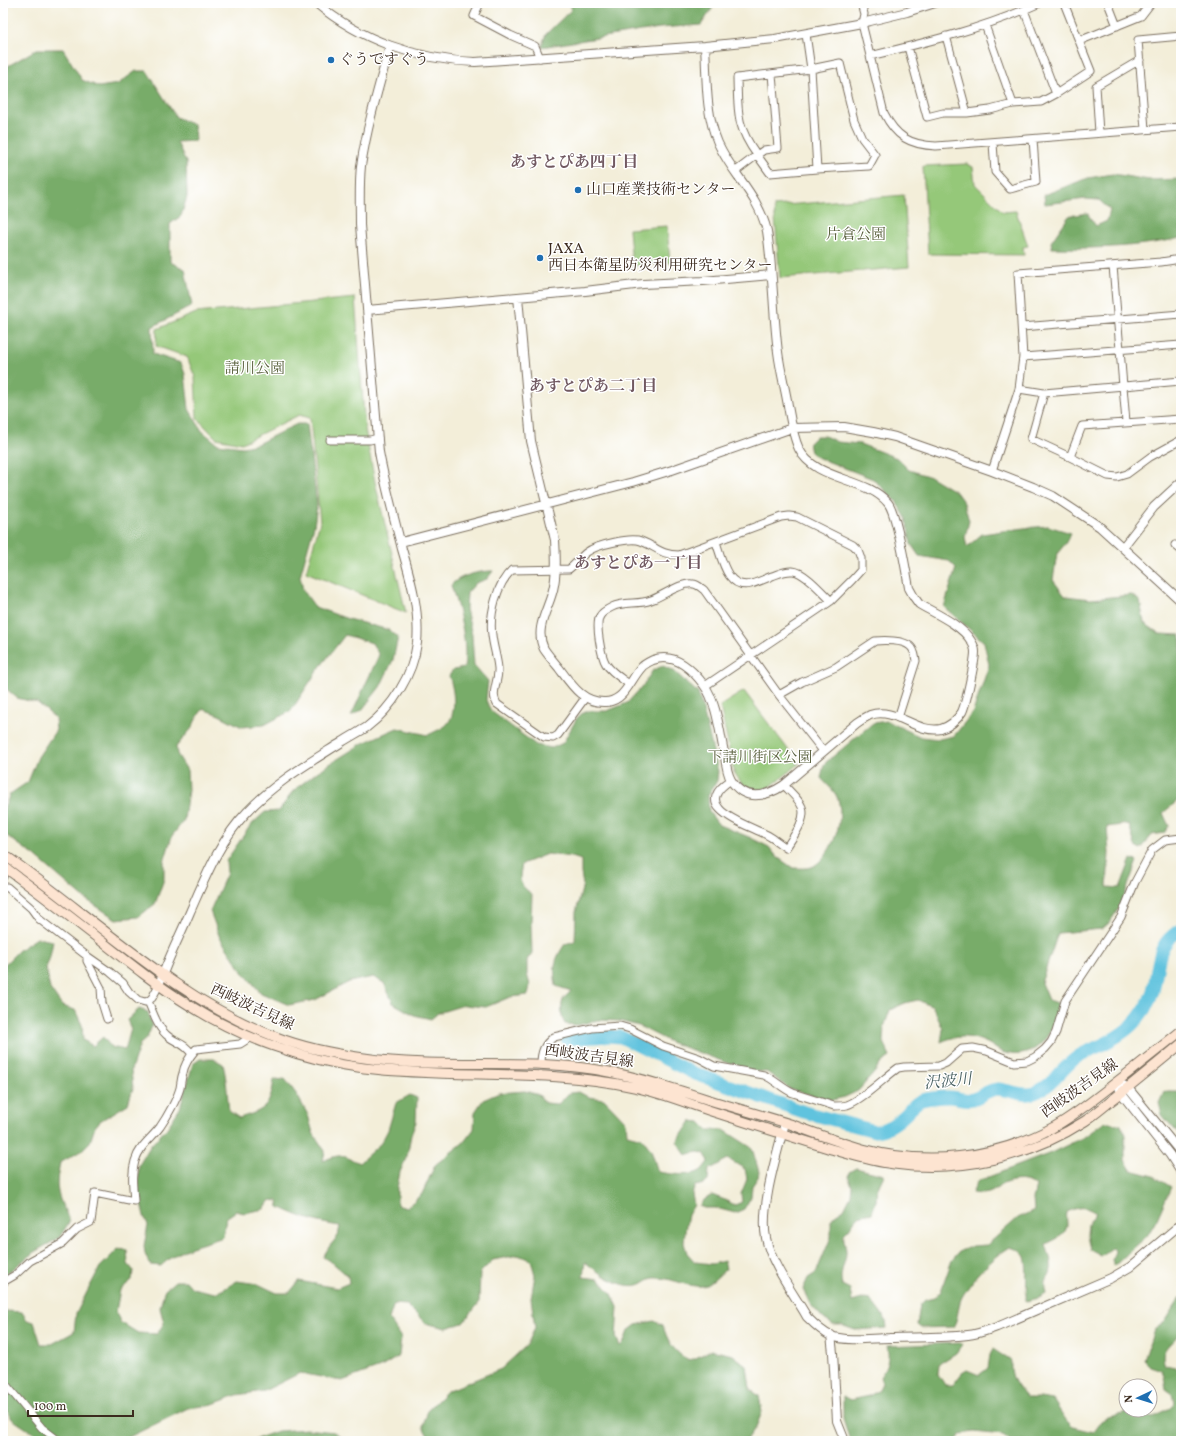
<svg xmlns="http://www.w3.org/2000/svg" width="1184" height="1444" font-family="Vollkorn,'Noto Serif JP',serif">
<rect width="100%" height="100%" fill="#fff"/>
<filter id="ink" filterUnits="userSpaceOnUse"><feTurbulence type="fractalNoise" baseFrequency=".025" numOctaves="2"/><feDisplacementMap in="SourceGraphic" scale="8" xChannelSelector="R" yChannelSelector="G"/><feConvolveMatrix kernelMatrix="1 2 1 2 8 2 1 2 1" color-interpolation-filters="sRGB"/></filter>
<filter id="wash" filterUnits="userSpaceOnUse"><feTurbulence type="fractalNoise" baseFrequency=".012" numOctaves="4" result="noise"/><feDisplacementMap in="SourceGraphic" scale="16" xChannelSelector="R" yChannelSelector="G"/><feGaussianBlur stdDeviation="0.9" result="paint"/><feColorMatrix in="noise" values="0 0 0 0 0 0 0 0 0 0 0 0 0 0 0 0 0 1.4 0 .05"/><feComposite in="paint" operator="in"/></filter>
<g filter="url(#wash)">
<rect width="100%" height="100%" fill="#f3eed9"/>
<path fill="#95c879" stroke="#68794c" d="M967,164L973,167L975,184L1003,212L1016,211L1028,246L1023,247L1024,255L928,254L923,166Z
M904,195L909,267L780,278L774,206Z
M667,226L670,263L632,266L629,229Z
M355,298L365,429L375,482L406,613L306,572L320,522L310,418L299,415L242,443L216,438L197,418L195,377L187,357L156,346L157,329L196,313Z
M744,691L799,764L770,787L762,790L750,788L742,784L734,772L720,706Z"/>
<path fill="#78ac69" stroke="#5a6b44" d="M571,3H716L701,25L660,28L541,47L546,34L571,10Z
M37,49H63L82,80L99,87L118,84L136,71H147L176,117L194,125L195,141L177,142L186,162L187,197L181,216L170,224V262L185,269L192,306L152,327L153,354L181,363L185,374L189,409L202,431L218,444L243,447L257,444L297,424H307L317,505L314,526L300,576L303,590L315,607L348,619L389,630L398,637L393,660L380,687L362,710L351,716L379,655L372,643L345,635L317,671L291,711L264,725L242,727L219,715L203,709L197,717L192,728L176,747L177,754L187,770L188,790L184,820L172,836L164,862V879L155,904L138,917L116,919L84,898L35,856L3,833V811L10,794L28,782L38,757L56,730L55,718L38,703L17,698L3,686V67L8,66Z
M1113,174L1149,180L1181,179V238C1139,247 1095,249 1052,248L1051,242L1069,216L1087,213L1096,226L1107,221L1110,210L1099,200L1086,199L1045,204L1044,195L1088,178Z
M816,436H825L837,442L860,444L897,458L909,470L931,477L956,492L964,503L969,521L965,537L967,547L982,534L1024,528L1048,526L1071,533L1065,544L1057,554L1053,580L1065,596L1091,599L1132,595L1140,601L1144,623L1160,634L1181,635V798L1163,813L1169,826L1164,833L1152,835L1141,849L1135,846L1129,824L1107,827L1109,853L1107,887L1120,888L1131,859L1137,861L1121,905L1109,923L1102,929L1058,933L1041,983L1048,1000L1058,1003C1056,1011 1055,1020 1052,1027C1044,1046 1027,1059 1005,1053C1000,1052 994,1047 989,1044C974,1036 957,1034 941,1042L943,1029L933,1007L918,1000L904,1003L890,1010L884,1027L883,1042L890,1057L881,1063L875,1072L858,1091L845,1097L832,1100L791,1090L767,1072L749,1071L670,1042L639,1026L619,1021L598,1020L578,1025L565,1024C561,1018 560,1005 564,998C566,996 569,993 571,991L556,986C553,967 554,960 565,944L575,941L576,912L583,885L581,873V860L572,857L547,854L522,864C519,880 518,884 532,894L531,924L532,953L527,960V974L530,985L528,995L510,997L486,1007L464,1005L438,1013L431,1019L414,1015L393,1003L384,983L373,977L349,982L315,1000L289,1005L261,993L243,972L220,938L210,911L227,873L226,861L250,826L265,812L279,811L293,791L317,772L363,743L397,728L428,735C434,732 441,729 445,726C458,716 454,689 449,676L453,670L464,668C468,641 459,611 451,585C460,575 480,571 493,571L487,579L476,583L467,593L466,609L472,635L474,665L488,681L486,700L491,711L536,745L552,748L563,743L577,718L585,711H607L627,703L642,687L653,670L663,666L674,671L698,693L703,710L718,771L717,781L708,795L709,812L719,825L749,837L769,847L777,857L793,868C799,868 809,869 814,866C833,854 846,817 837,797C834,790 826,784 821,778L824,764L873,723L887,721L921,737L939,739L954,736L973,712L989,665L984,642L944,607L956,568L949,561L919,556L911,544L906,518L896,501L873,479L819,458L811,453L809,443Z
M37,938L53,941L50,957L46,968L50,989L62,1006L75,1010L82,1025L83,1040L93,1046L103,1037L111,1047L125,1050L131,1029L127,1020L139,1009L148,1012L152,1026L147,1038L140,1044L131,1070L133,1088L128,1104L100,1121L95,1127L90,1142L81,1151L60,1163C54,1190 58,1197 70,1221L59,1238L34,1252L3,1277V966L19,950Z
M200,1059H214L223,1064C227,1080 227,1095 229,1111L239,1118C265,1110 270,1108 274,1080L285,1079L297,1095L308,1115L313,1133L325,1151L323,1161C341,1153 342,1155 359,1163L381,1143L388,1130L396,1103L410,1095L417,1098L416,1122L411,1135L407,1156L400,1172L397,1188V1205L406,1208L422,1194L435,1165L463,1143L474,1129L475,1112L483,1100L499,1093L525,1091L539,1095L545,1103L558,1104L569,1093L579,1092L588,1097L604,1099L626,1122L627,1134L642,1138L651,1150L658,1172C669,1174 690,1177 700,1171C703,1169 706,1164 709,1161L704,1153L697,1152L686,1155L677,1142L691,1121L700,1122L708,1130H724L752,1148L759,1172L758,1177L752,1186L751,1197L744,1209L735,1213L716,1208H704L699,1206L704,1200L712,1195L725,1200L735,1205L742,1202L741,1194L747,1179L745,1169L728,1159C721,1162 716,1167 709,1169L708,1181L704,1184L695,1186L692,1194L694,1205L688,1215L685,1231L684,1243L687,1253L695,1262L712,1264L724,1261L726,1269C722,1272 712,1283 707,1285C692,1290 674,1278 658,1278C648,1277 646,1283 638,1285C620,1289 599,1273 585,1262L583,1277L599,1279L612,1294L618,1307L616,1337L620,1346L624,1342L628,1331L636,1325L654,1321L663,1325C667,1341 673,1350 687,1360L694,1359L711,1350L733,1355L747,1366L750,1389L759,1396L762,1412L756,1427L746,1441H431L423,1427L428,1410L447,1391L501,1369L527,1345L535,1328L531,1298L535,1275L531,1260L518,1255L493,1260L480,1273L479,1303L463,1323L446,1328L425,1323L407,1305L394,1304L389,1319L401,1338L399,1356L383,1366L342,1381L300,1373L264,1391L237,1395L210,1405L188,1408L121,1441H52L42,1439L12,1419L3,1402V1310L6,1311L22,1312L27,1320L34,1322L41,1344H52L74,1332L76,1314L88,1290L100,1267L118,1249L127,1250L128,1264L133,1270L132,1280L120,1290L116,1311L120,1322L138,1333L157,1334L164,1323L160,1308L164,1291L175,1281H186L192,1288L215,1293L224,1289L237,1281L258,1284L277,1293H289L299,1281L337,1288L349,1283L348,1276L334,1264L323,1257L329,1247L338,1236L340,1226C318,1223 299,1217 279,1207L278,1201L270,1200L264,1209L244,1213L236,1211L226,1218L223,1237C199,1246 180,1247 161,1266L150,1265L145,1254L144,1246L148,1225L144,1216L138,1190L139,1165L151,1145L167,1128L180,1108L193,1064Z
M1164,1092H1181V1137L1162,1115L1159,1103Z
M1105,1122L1121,1125L1125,1135V1160L1131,1170L1154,1176L1171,1187L1157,1219L1147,1236L1114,1266L1112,1260L1115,1251L1112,1248L1101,1256L1090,1250L1087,1234L1088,1224L1096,1213C1084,1205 1079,1207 1067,1212C1066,1217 1067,1221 1067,1225C1066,1236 1054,1240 1046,1244C1048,1252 1052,1261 1051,1269C1049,1281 1042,1277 1046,1294L1039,1298L1026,1301C1026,1292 1028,1265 1025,1257C1022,1251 1016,1249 1010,1247C992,1258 972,1279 962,1297C957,1307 959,1318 953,1327L921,1328L917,1325L920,1305L925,1300L934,1298L941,1291L952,1260L960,1251L973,1246L987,1245L1018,1218L1034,1210L1033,1199L1036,1186C1028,1179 1014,1179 1003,1184C1000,1185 997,1189 993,1191C987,1195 979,1194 972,1193L978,1181L1051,1153L1084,1137Z
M856,1168L884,1175L877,1190L876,1201L872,1213L858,1216L849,1229L844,1234C843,1239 845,1244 846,1250C847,1262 838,1272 842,1285L850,1289L852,1302L865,1298L870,1299L886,1320L887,1328L855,1330L841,1325H833L824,1319L810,1304L803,1289L808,1278L816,1273L831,1237V1220L835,1215L844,1209L851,1195L852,1185L848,1177L849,1172Z
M1181,1297C1181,1306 1183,1319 1181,1328C1177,1344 1157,1346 1165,1365L1175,1367L1181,1374V1441H1011L1003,1435L974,1432L961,1434L956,1441H850L843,1418V1396L850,1400L869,1396L878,1391L882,1383L880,1377C887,1367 890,1358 887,1346L963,1343L956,1353L939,1364L938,1374L945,1385H953L962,1373L967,1370L979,1375L988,1368L990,1355L993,1349L1011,1361C1010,1378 1016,1385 1027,1398H1040L1053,1400L1066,1420L1073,1427L1093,1432L1101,1421L1108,1417L1123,1414L1130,1410H1144L1142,1415L1153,1417L1168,1410L1175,1403L1173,1394L1166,1389L1164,1376L1162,1370L1150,1366L1144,1360L1154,1330L1165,1322Z
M307,1429L334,1432L345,1441H243L253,1440L278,1431Z"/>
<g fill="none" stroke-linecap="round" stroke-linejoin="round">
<path stroke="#60c3de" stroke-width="13" d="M567,1039L608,1036L621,1037L693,1073L804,1112L875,1131C887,1130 898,1122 906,1114C912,1108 914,1103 922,1100C930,1098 941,1097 949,1097C957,1097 965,1101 973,1099C982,1096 989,1089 998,1089C1010,1090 1023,1097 1034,1093C1052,1087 1062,1068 1076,1058C1081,1054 1089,1051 1095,1048C1111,1041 1128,1032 1139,1017C1147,1007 1153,995 1155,982C1159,960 1158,942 1181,930"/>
</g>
</g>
<g filter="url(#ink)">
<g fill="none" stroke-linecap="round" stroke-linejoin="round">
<g stroke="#7b6f5f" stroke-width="9">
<path id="minor" d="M480,3L474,16L510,35L535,46L540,58
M861,3L864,14L862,23L884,113C896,137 910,145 936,146L1181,127
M1108,3L1117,26
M1024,10L1056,94
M985,25L1013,104
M806,34L811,69L817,169
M946,36L967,113
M1079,41L1141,16L1151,3
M908,47L927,117L943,113H967L990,110L1013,104L1041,102L1056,94L1091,71L1064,3
M870,56C928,42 985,28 1040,3
M1145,129L1138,40L1181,36
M1099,133L1096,86L1140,60
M993,143L995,172L1010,189L1036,182L1033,139
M736,171L757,155L770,173L817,169L869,166L875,155L862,138L854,120L840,63L811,69L737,78C738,112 736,126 757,155L764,150L778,148L772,74
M1113,266L1126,422
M1022,327L1181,314
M1023,357L1181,345
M1019,389L1044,393L1181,381
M1044,393L1031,439L1070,457L1108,476L1117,477L1127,474L1150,457L1181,440
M330,440H370L378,438
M1070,457L1082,426L1181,419
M992,471L1019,389L1023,357L1018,273L1161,262L1181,259
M716,542C722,559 727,590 751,584C758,582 765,579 772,576C778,574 785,570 793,571C805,572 822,592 831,601
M1175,545L1181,550
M629,684C621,678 611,672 606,664C601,656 595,624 600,616C602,612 608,609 612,607C624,601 639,605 651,600C661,597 683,581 693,584C697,584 700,587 704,590L779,695L823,751
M779,695L802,682L836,667L875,641C884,640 903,640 910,646C915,650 915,656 916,661L898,718
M585,698L558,735L553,738L544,737L497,704C490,693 499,681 498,668C497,657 493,646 492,635C489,615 497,583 512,570L569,569C576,564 580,557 587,552C596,545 631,537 641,541C657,547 660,555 679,555L781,517L789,516L797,517L853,545L858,550L861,558V570L852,580L831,601L705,686
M731,780C689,807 743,823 765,834C772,837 779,843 786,848C792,838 807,820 802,807C799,799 789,791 784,785
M3,877L5,867
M3,888L7,887L31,908L39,919L87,956L110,972L123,983L129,992L138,1000L145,1002L148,1001L152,998L159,985
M87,956V961L101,988L102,1003L107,1019
M148,1001C153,1013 158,1029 169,1037C179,1044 184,1043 192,1054
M541,1064C541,1052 544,1044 554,1037L592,1028L620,1026L630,1029L663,1046L699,1058L714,1066L764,1075C775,1080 783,1089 793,1093L834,1106C839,1106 843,1106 847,1105C862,1100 884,1078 898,1068L904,1067L939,1066L946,1063L962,1049L973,1048L987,1051L1014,1062L1027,1061L1035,1057L1045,1049L1051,1042L1056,1032L1065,1001L1121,917L1135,882L1152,850L1165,840L1181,838
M3,1282L15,1275L30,1261L63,1243L77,1229L91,1222L95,1193L134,1201C133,1187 131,1174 135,1161C140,1145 151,1139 160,1127C167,1117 177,1099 180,1088C181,1083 181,1078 183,1073C184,1065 191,1055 196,1049L240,1044L251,1037
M3,1381L42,1428L59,1441"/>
</g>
<g stroke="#7b6f5f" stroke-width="10">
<path id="tertiary" d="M316,3C360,40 417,60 475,62L705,46L775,39L862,23L907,12L935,3
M518,297L531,441L555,540C556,555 557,570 554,585C551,606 533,627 544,649C548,655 554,662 559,668C571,684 582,703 605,702C610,702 615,700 619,697C628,690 633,677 641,668C644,664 649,662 653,660C674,652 692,669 704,685C717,702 720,735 725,757C726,765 727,773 731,780C744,802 766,797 784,785L857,723C861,720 866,717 870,715C895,706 916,734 941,729C950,726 957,720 962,712C966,704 975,661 975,652C975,649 973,644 971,641C962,625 934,613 919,604L914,597L909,588C906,571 897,514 888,503C867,477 815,481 799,449C792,434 790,416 787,400C784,384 780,368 778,352C773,312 773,271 767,231C758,194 733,176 718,143C705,113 707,78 705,46
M367,310L585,291L643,284L703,281L771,275
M401,542L633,482L672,470L792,428L844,427L873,432L895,437L992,471L1033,487L1053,496L1100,527L1181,601
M1123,547L1154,507L1181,482
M159,985C167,960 180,936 190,912C206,876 220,840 247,812C274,783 309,763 342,742C350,737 359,732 367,727C392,708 413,675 417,643C420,611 411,580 402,549C394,517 385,485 379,452L360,225C360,205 359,185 361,166C367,126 379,86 390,46
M1117,1082L1121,1093L1170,1155L1181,1172
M1123,1085L1128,1088L1181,1153
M785,1123C777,1154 760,1207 766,1238C771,1264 794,1294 807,1317C814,1324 822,1332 831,1336C849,1342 871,1338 889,1338C915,1337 942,1338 968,1335C978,1334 988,1330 997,1327L1111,1278L1130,1267L1181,1224
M831,1335L833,1353L837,1421L845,1441"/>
</g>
<g stroke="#7b6f5f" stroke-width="11">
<path id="secondary" d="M3,854C91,915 175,999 276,1037C304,1048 335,1054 364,1058C446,1070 528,1056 609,1072C641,1078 672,1088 703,1098C732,1107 761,1115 790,1124C814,1133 838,1142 863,1149C926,1166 994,1159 1052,1128C1071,1118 1088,1104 1105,1091C1130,1072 1156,1051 1181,1031
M3,866C36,890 68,915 100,940C129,963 158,986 189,1005C241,1038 303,1060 364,1068C454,1079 545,1068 634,1087C660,1092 684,1102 708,1110C727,1116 745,1122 764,1128C786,1135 809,1142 831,1149C852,1155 873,1162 894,1164C960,1173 1029,1157 1085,1121C1094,1115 1102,1108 1111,1101C1135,1082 1158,1063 1181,1044"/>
</g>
<use href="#minor" stroke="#fff" stroke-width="7"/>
<use href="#tertiary" stroke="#fff" stroke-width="8"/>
<use href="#secondary" stroke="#fde4d1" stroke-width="9"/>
</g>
</g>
<g fill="#1f6fb2" stroke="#fff" stroke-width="1.5">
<circle cx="331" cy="60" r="4"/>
<circle cx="578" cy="190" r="4"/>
<circle cx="540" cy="258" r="4"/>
</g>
<g text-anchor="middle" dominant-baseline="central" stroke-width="3" stroke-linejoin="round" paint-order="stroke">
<g font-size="15" fill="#3b2a1e" stroke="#fff" text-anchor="start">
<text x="339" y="60">ぐうですぐう</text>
<text x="586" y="190">山口産業技術センター</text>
<text x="548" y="249">JAXA<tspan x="548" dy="17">西日本衛星防災利用研究センター</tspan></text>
</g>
<g font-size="15" fill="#5a613e" stroke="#fff">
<text x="856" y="235">片倉公園</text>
<text x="255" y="369">請川公園</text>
<text x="760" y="758">下請川街区公園</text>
</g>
<g font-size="15" fill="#3b2a1e" stroke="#fff">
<text transform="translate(252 1008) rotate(25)">西岐波吉見線</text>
<text transform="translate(589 1057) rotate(8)">西岐波吉見線</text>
<text transform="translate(1080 1089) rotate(-35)">西岐波吉見線</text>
</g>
<g font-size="16" font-weight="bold" fill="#715961" stroke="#fff">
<text x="574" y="163">あすとぴあ四丁目</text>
<text x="593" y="387">あすとぴあ二丁目</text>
<text x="638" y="564">あすとぴあ一丁目</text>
</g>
<g font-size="16" font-style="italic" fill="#486061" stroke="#fff">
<text transform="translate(948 1082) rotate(-6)">沢波川</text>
</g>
</g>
<rect width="1184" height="1444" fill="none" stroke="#fff" stroke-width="16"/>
<g transform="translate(1138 1398) rotate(266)"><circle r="19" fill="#ffffff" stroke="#b1aaa5"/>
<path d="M0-3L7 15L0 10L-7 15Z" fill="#1f6fb2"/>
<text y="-6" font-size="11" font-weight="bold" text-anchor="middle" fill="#3b2a1e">N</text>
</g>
<path d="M28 1410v6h105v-6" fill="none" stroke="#3b2a1e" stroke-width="2"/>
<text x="34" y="1410" font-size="12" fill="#3b2a1e" stroke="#ffffff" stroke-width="3" paint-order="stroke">100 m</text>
</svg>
